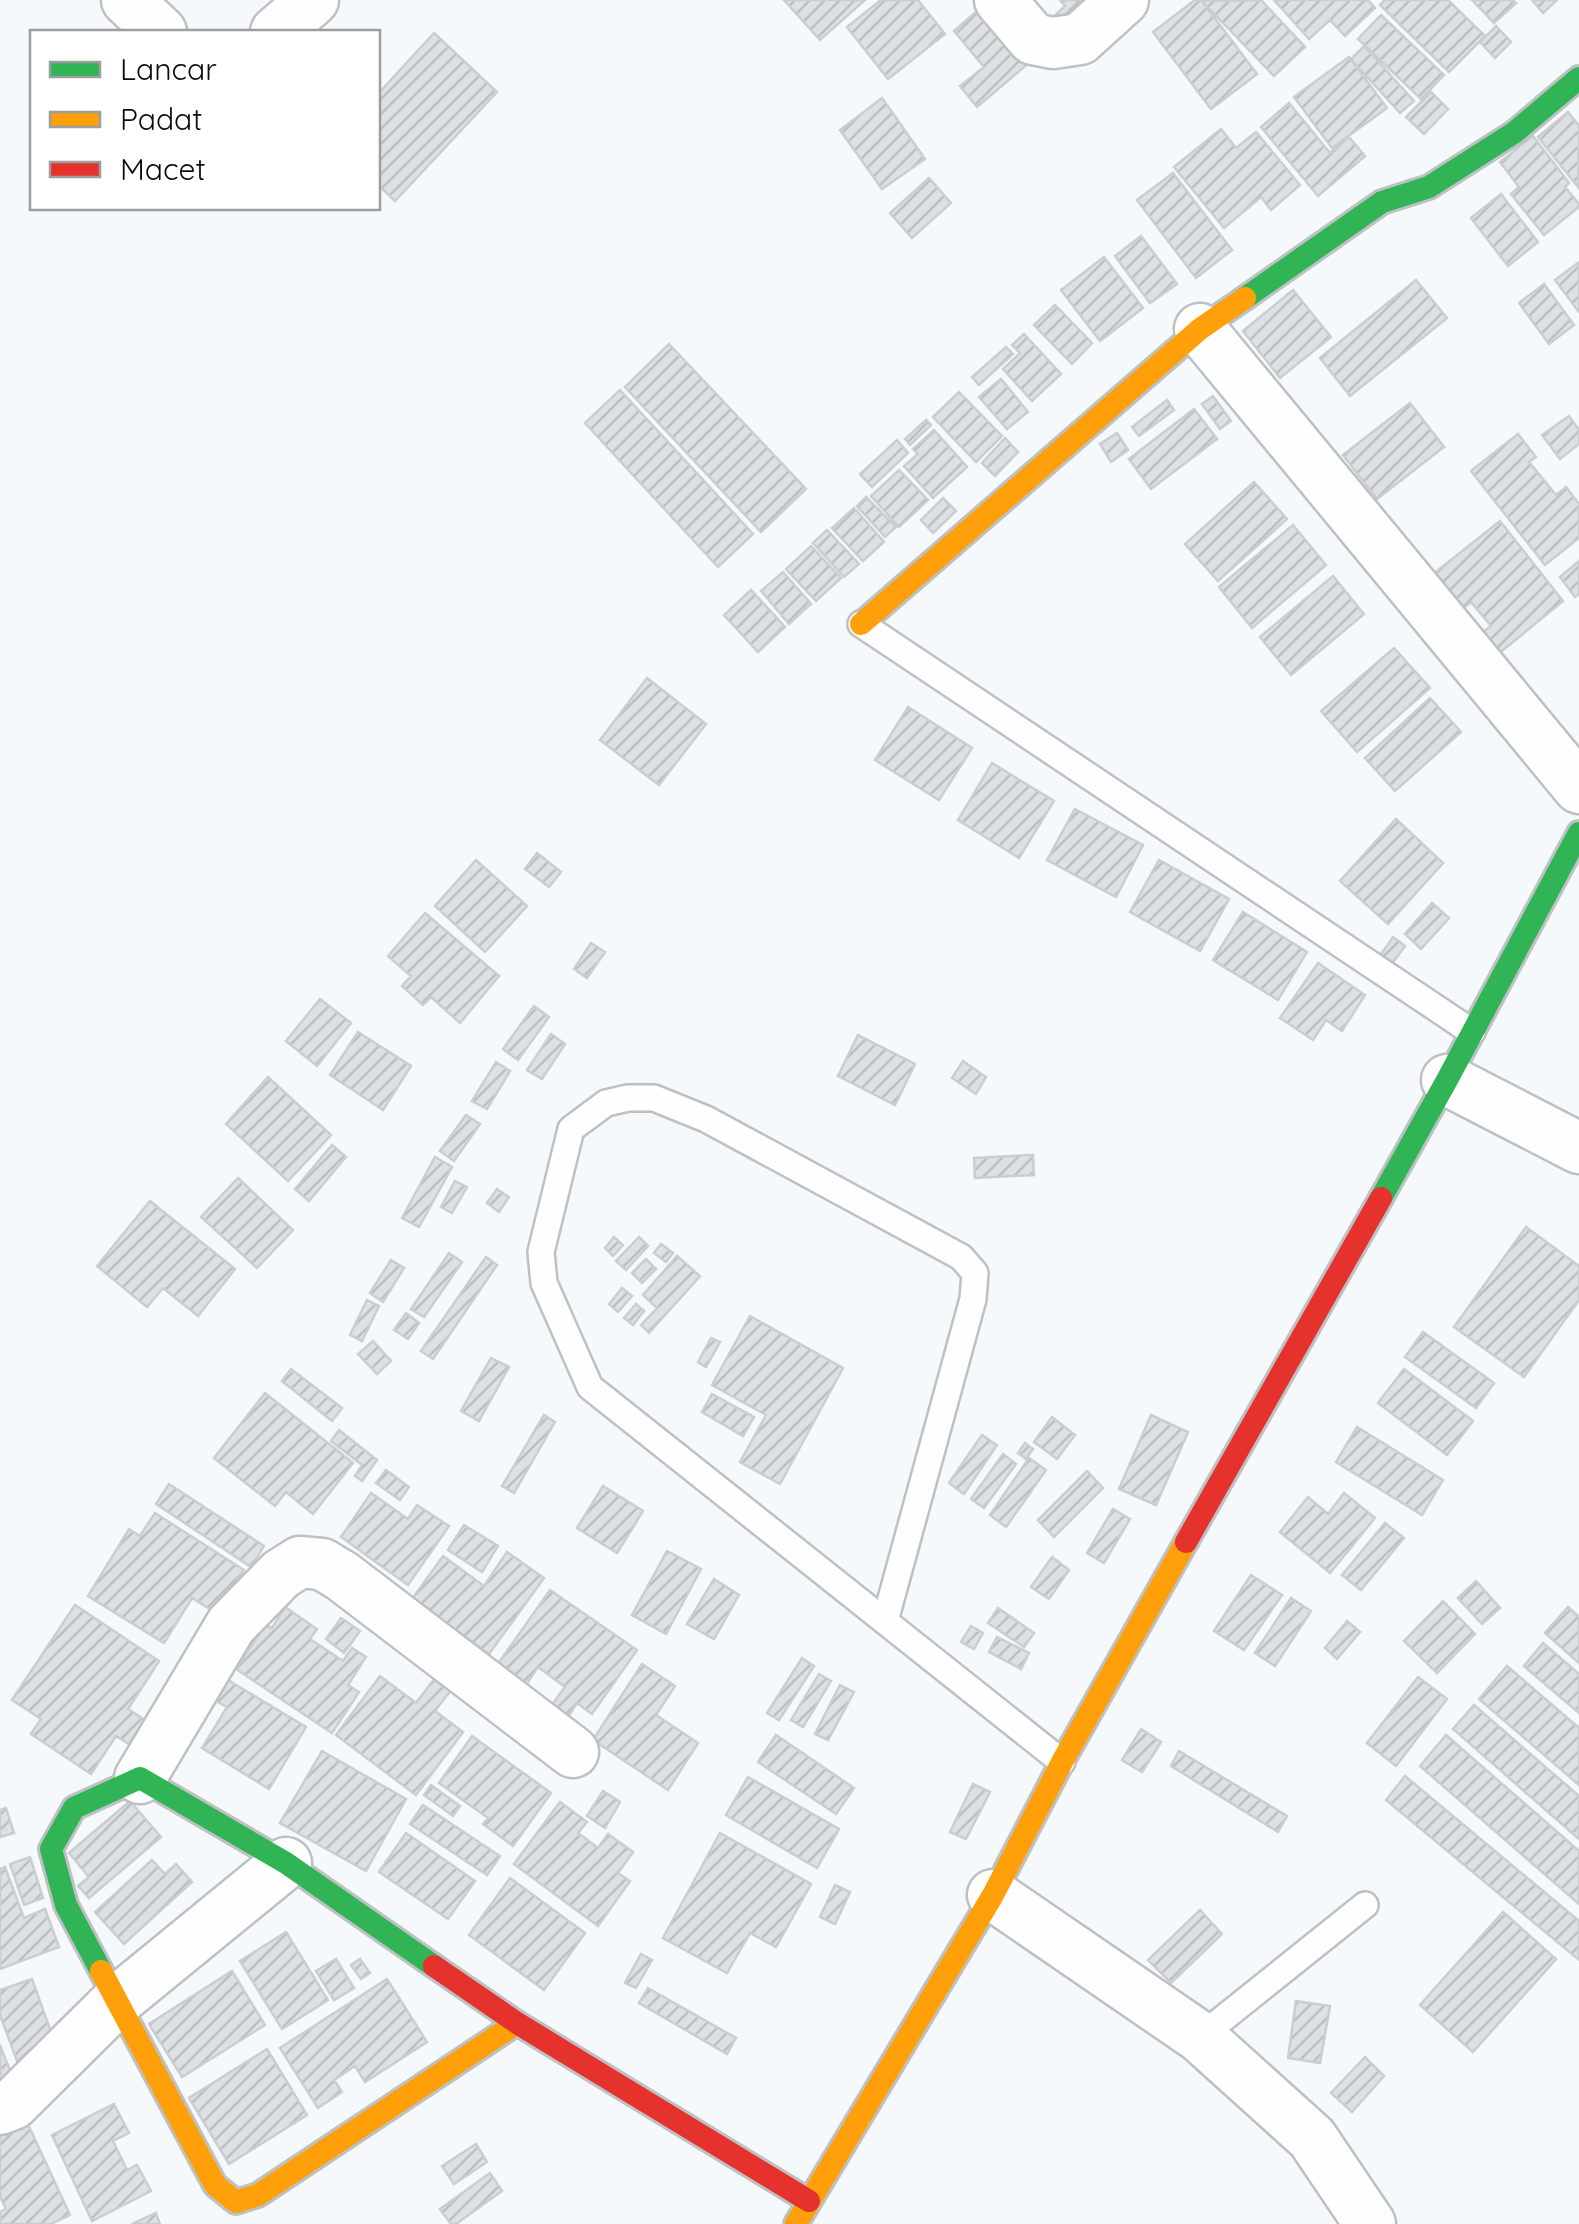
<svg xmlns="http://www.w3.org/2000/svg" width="1579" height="2224" font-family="Quicksand,sans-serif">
<defs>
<pattern id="building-hatch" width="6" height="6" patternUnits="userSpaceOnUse" patternTransform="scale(2.5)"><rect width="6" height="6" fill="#dee1e4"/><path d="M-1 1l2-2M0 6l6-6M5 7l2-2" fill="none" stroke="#bdc0c3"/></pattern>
</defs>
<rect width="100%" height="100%" fill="#f6f9fb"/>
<path fill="url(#building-hatch)" stroke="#cbced0" stroke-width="2.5" d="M784,0H865L820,40Z
M881,0H918L945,34L888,79L847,27Z
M1060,0H1100L1059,39L1045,25L1065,6Z
M1195,0H1201L1257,74L1211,109L1153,32Z
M1261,0L1305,47L1274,76L1202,1Z
M1274,0H1368L1375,8L1345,36L1330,20L1309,39Z
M1385,0H1448L1485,36L1449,72L1380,5Z
M1472,0H1512L1516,3L1494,23Z
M1532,0H1557L1543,13Z
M984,5L1031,61L977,107L960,86L984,67L954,31Z
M1381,15L1444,75L1421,99L1358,39Z
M1496,26L1511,42L1495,58L1480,42Z
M434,33L497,92L395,201L378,185V94Z
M1364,46L1414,101L1400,113L1351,59Z
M1349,57L1387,108L1332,148L1294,97Z
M1431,92L1448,109L1424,134L1406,117Z
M882,98L925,159L882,189L840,130Z
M1289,103L1330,153L1349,137L1365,156L1318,196L1261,127Z
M1568,112L1579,126L1578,187L1538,137Z
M1221,129L1236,148L1256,132L1300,185L1271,210L1261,197L1224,228L1174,167Z
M1533,136L1569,183L1565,187L1579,204V207L1544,235L1511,194L1519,187L1500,162Z
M1173,173L1232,250L1196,278L1137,200Z
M929,178L951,203L912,238L890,213Z
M1501,194L1538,242L1508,266L1471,218Z
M1141,236L1177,284L1150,303L1115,256Z
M1104,257L1143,308L1100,341L1061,290Z
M1579,262V312L1555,280Z
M1416,280L1447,318L1350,396L1320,358Z
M1544,284L1574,325L1549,344L1519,303Z
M1293,290L1331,337L1280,378L1243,331Z
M1055,305L1092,343L1072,364L1034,325Z
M1024,334L1061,374L1032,401L1003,369L1020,353L1012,345Z
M669,344L806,489L761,532L625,387Z
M1006,347L1013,354L979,385L972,377Z
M1001,379L1028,412L1007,429L979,397Z
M620,390L753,534L718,567L585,423Z
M959,392L1002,436L976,462L933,417Z
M1213,396L1231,421L1220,429L1202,404Z
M1167,400L1174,410L1139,436L1132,427Z
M1410,403L1444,447L1377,499L1343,455Z
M1194,409L1217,439L1151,489L1129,459Z
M1569,416L1579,430V444L1560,459L1542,435Z
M926,420L931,425L910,445L905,439Z
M934,430L967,467L933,498L904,466L918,454L913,449Z
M1117,433L1128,450L1111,462L1100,444Z
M1518,434L1536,457L1529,462L1556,495L1566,487L1579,504V538L1545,565L1471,471Z
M1005,438L1018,452L995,476L982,463Z
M897,440L908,453L872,487L860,474Z
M899,470L928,500L899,527L871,496Z
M1254,482L1287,519L1218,581L1185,544Z
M866,497L896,527L885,537L857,506Z
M943,498L956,511L933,533L921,520Z
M854,508L884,542L863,561L832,528Z
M1500,521L1563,601L1497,655L1480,634L1491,626L1471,602L1460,611L1432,575Z
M1293,525L1326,565L1252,628L1219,587Z
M827,530L859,564L844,577L813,543Z
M811,546L841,578L816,601L786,569Z
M1579,561V594L1575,597L1560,577Z
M783,572L811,604L789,624L761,591Z
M1333,576L1364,614L1291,675L1260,637Z
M751,590L785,627L758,652L724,615Z
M1394,648L1430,688L1357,752L1321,711Z
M647,678L706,724L659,785L600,740Z
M1430,698L1461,732L1395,791L1365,758Z
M908,707L972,748L939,800L875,760Z
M992,763L1054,801L1019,858L958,820Z
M1075,809L1143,845L1116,897L1047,860Z
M1396,819L1443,863L1388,924L1340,881Z
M537,853L561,872L549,887L525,869Z
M476,860L527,906L485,952L435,906Z
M1159,860L1229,899L1200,951L1130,912Z
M1432,903L1449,918L1421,949L1405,934Z
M1243,912L1307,952L1278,1000L1213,960Z
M425,913L499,976L460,1023L431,997L423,1005L402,986L411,976L388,956Z
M1393,937L1405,946L1391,965L1379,957Z
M591,943L605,952L587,978L574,969Z
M1318,963L1365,995L1342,1031L1326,1020L1313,1040L1280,1018Z
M320,999L351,1023L317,1066L286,1041Z
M534,1006L549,1017L518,1060L503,1049Z
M358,1032L411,1066L383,1110L330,1075Z
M551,1034L565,1044L542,1079L527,1070Z
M858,1035L915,1064L895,1105L838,1076Z
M963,1061L986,1077L976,1094L952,1078Z
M496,1062L510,1071L487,1109L472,1101Z
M268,1077L331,1135L288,1181L226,1124Z
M466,1115L480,1124L454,1161L440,1151Z
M332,1145L346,1157L309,1201L295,1189Z
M1033,1155L1034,1175L975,1178L974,1158Z
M435,1157L452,1167L419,1227L402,1218Z
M238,1178L293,1230L257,1268L201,1217Z
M455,1181L467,1187L452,1213L441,1207Z
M497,1189L509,1197L499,1212L487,1203Z
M150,1201L235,1269L198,1316L163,1288L147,1307L97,1266Z
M1526,1227L1579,1266V1300L1524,1377L1454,1327Z
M614,1237L623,1245L613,1256L605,1248Z
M639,1237L648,1246L626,1270L616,1261Z
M661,1244L673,1253L666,1262L654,1253Z
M449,1253L462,1262L424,1317L411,1309Z
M677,1256L700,1276L649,1333L641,1325L657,1308L643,1295Z
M486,1257L497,1265L433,1359L421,1351Z
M646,1259L656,1269L642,1283L632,1273Z
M391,1260L404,1268L383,1302L370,1293Z
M622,1288L632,1296L618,1312L609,1304Z
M367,1300L379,1306L362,1341L350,1335Z
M636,1304L644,1311L633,1325L624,1318Z
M406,1313L419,1323L408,1339L394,1330Z
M750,1316L843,1368L780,1484L740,1462L766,1415L712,1385Z
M1423,1332L1494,1383L1476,1408L1405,1357Z
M711,1338L720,1342L706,1367L698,1362Z
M373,1341L391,1361L377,1374L358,1354Z
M491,1358L509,1367L479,1421L461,1411Z
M291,1369L342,1408L332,1421L282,1381Z
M1404,1369L1473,1421L1447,1455L1378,1403Z
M265,1393L353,1463L313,1514L286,1492L275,1506L214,1458Z
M712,1394L754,1417L743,1436L702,1412Z
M544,1415L555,1422L514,1493L502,1486Z
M1151,1415L1188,1432L1156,1505L1119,1489Z
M1052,1417L1075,1435L1057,1459L1034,1442Z
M1357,1427L1443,1480L1422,1515L1336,1462Z
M339,1430L377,1460L362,1481L355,1476L362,1465L331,1441Z
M982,1435L997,1445L964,1494L949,1483Z
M1025,1443L1033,1449L1026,1459L1018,1453Z
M1003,1454L1016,1464L984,1508L971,1499Z
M1029,1458L1046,1470L1006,1527L990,1515Z
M386,1470L409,1487L400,1500L376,1483Z
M1087,1471L1103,1488L1054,1537L1038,1520Z
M169,1484L264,1546L251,1567L156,1504Z
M603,1486L643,1511L617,1553L577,1528Z
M371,1493L408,1519L417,1505L449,1526L408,1585L341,1537Z
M1344,1493L1375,1518L1330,1573L1280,1532L1308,1497L1328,1514Z
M1113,1509L1130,1519L1104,1563L1087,1553Z
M155,1513L244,1570L216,1613L192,1598L164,1643L88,1596L129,1529L140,1536Z
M1385,1523L1404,1538L1361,1590L1342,1575Z
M464,1525L498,1546L482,1572L448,1550Z
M667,1551L701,1569L666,1634L632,1615Z
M507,1552L544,1578L489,1654L412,1599L443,1556L484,1586Z
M1052,1557L1069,1570L1049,1599L1031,1587Z
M1251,1575L1282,1595L1244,1650L1214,1631Z
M714,1579L739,1595L714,1639L687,1624Z
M1476,1581L1500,1608L1482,1624L1458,1598Z
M550,1590L637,1650L592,1714L577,1703L566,1720L549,1709L565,1687L538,1667L524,1688L495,1668Z
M1291,1598L1311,1611L1275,1666L1255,1653Z
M1443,1601L1475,1634L1437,1673L1404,1641Z
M75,1605L159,1661L128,1709L145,1720L129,1744L116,1736L91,1774L31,1734L41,1719L12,1700Z
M285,1607L317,1629L310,1639L343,1661L352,1648L366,1657L348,1685L359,1692L332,1733L236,1669L265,1625L272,1628Z
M1568,1607L1579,1617V1663L1545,1633Z
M998,1608L1034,1633L1024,1647L988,1623Z
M341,1618L360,1631L344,1653L326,1639Z
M1347,1621L1360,1632L1337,1659L1325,1648Z
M971,1626L983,1633L974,1649L961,1642Z
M997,1637L1029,1653L1021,1669L989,1652Z
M1543,1643L1579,1674V1713L1524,1666Z
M802,1658L814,1666L779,1720L767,1713Z
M642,1664L675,1686L656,1715L698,1743L668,1790L593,1740Z
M1507,1666L1579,1728V1785L1479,1699Z
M819,1674L831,1681L803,1727L791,1720Z
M380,1676L416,1703L435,1678L451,1690L435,1711L463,1732L416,1795L336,1735Z
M1418,1677L1447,1699L1396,1766L1367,1743Z
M228,1680L306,1727L269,1789L202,1748L227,1707L216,1701Z
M840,1685L854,1692L828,1740L815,1734Z
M1474,1705L1579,1796V1839L1453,1729Z
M1141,1729L1161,1742L1142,1772L1122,1760Z
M776,1735L854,1788L836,1814L758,1762Z
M1446,1735L1579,1851V1904L1420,1766Z
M472,1736L551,1793L513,1846L483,1824L488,1818L439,1783Z
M322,1751L406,1799L366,1871L280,1823Z
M1179,1751L1287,1816L1278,1832L1171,1766Z
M1405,1776L1579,1921V1960L1386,1800Z
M748,1777L839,1829L817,1868L726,1815Z
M973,1784L990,1792L966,1839L950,1832Z
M431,1785L460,1806L453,1816L424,1795Z
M603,1791L620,1802L605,1828L587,1816Z
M130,1801L161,1837L89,1898L78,1886L89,1877L69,1853Z
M560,1802L587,1822L578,1833L598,1848L608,1834L633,1852L618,1873L630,1881L598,1926L514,1864Z
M423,1805L500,1856L487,1875L410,1824Z
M6,1808L14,1833L0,1837V1810Z
M406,1833L475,1881L448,1919L379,1872Z
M720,1833L811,1884L776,1947L750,1933L727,1973L663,1938Z
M30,1857L43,1898L24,1905L10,1864Z
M152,1860L165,1874L176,1864L192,1882L124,1944L95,1912Z
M5,1867L24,1918L45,1909L59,1947L0,1969V1869Z
M510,1878L585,1933L544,1990L469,1935Z
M835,1885L850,1892L835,1924L820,1917Z
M1200,1910L1222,1934L1171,1983L1148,1960Z
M1503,1912L1556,1959L1473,2052L1420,2005Z
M286,1932L328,2000L282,2029L240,1961Z
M641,1954L652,1960L636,1988L625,1983Z
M336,1959L354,1988L334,2000L316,1971Z
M360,1959L370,1973L361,1979L351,1965Z
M232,1971L265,2025L182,2077L149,2024Z
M32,1979L51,2032L17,2061L0,2015V1990Z
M387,1979L427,2042L365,2082L355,2066L334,2080L342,2092L318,2108L280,2048Z
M648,1988L736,2038L727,2054L639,2003Z
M1296,2001L1330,2006L1320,2063L1288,2058Z
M0,2045L12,2076L0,2080Z
M267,2049L307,2115L229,2164L189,2098Z
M1365,2057L1384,2076L1352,2112L1331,2093Z
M114,2104L129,2133L113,2141L127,2170L137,2165L151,2191L92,2221L52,2135Z
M26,2120L70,2215L51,2224H0V2212L6,2209L0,2196V2132Z
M476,2144L487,2162L454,2184L442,2166Z
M490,2173L502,2191L456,2224H451L440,2209Z
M156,2213L160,2224H132Z"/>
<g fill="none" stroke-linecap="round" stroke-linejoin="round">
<g stroke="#bec1c3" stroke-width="30">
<path id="lane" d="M861,624L1472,1032
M885,1621L973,1299L975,1273L961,1257L706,1119L654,1098H628L606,1103L571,1129L541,1252L544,1283L590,1387L1062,1762
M1200,2037L1365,1905"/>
</g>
<g stroke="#bec1c3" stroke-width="55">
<path id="street" d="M127,0L161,32
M1000,0L1033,39L1053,43L1080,39L1123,0
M276,32L313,0
M1200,329L1579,788
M1447,1080L1579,1148
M140,1778L231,1625L281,1574L300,1562L322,1564L342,1576L573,1752
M993,1895L1200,2037L1312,2138L1370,2224
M0,2109L13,2104L116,2002L286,1863"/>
</g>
<g stroke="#bec1c3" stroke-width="28">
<path id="fast" d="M1245,298L1382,202L1429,187L1515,132L1579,78
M1381,1198L1447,1080L1579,833
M101,1971L66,1905L51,1849L74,1808L140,1778L286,1863L434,1966"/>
</g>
<g stroke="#bec1c3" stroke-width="28">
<path id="slow" d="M861,624L1200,329L1245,298
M101,1971L215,2185L236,2202L258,2195L517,2023
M796,2224L993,1895L1062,1762L1186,1542"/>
</g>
<g stroke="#bec1c3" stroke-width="28">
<path id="jam" d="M1186,1542L1381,1198
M434,1966L517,2023L809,2201"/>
</g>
<use href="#lane" stroke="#fefefe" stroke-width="25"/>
<use href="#street" stroke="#fefefe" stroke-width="50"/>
<use href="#fast" stroke="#30b455" stroke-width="22"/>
<use href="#slow" stroke="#ff9f0a" stroke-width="22"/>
<use href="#jam" stroke="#e5322d" stroke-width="22"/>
</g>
<rect x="30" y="30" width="350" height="180" fill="#ffffff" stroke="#9d9e9f" stroke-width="2.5"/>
<rect x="50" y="62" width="50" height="15" fill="#30b455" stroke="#9d9e9f" stroke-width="2.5"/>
<text x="120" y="80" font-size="30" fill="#0a0d10">Lancar</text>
<rect x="50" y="112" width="50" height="15" fill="#ff9f0a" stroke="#9d9e9f" stroke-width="2.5"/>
<text x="120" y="130" font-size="30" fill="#0a0d10">Padat</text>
<rect x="50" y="162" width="50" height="15" fill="#e5322d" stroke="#9d9e9f" stroke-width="2.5"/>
<text x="120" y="180" font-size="30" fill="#0a0d10">Macet</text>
</svg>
